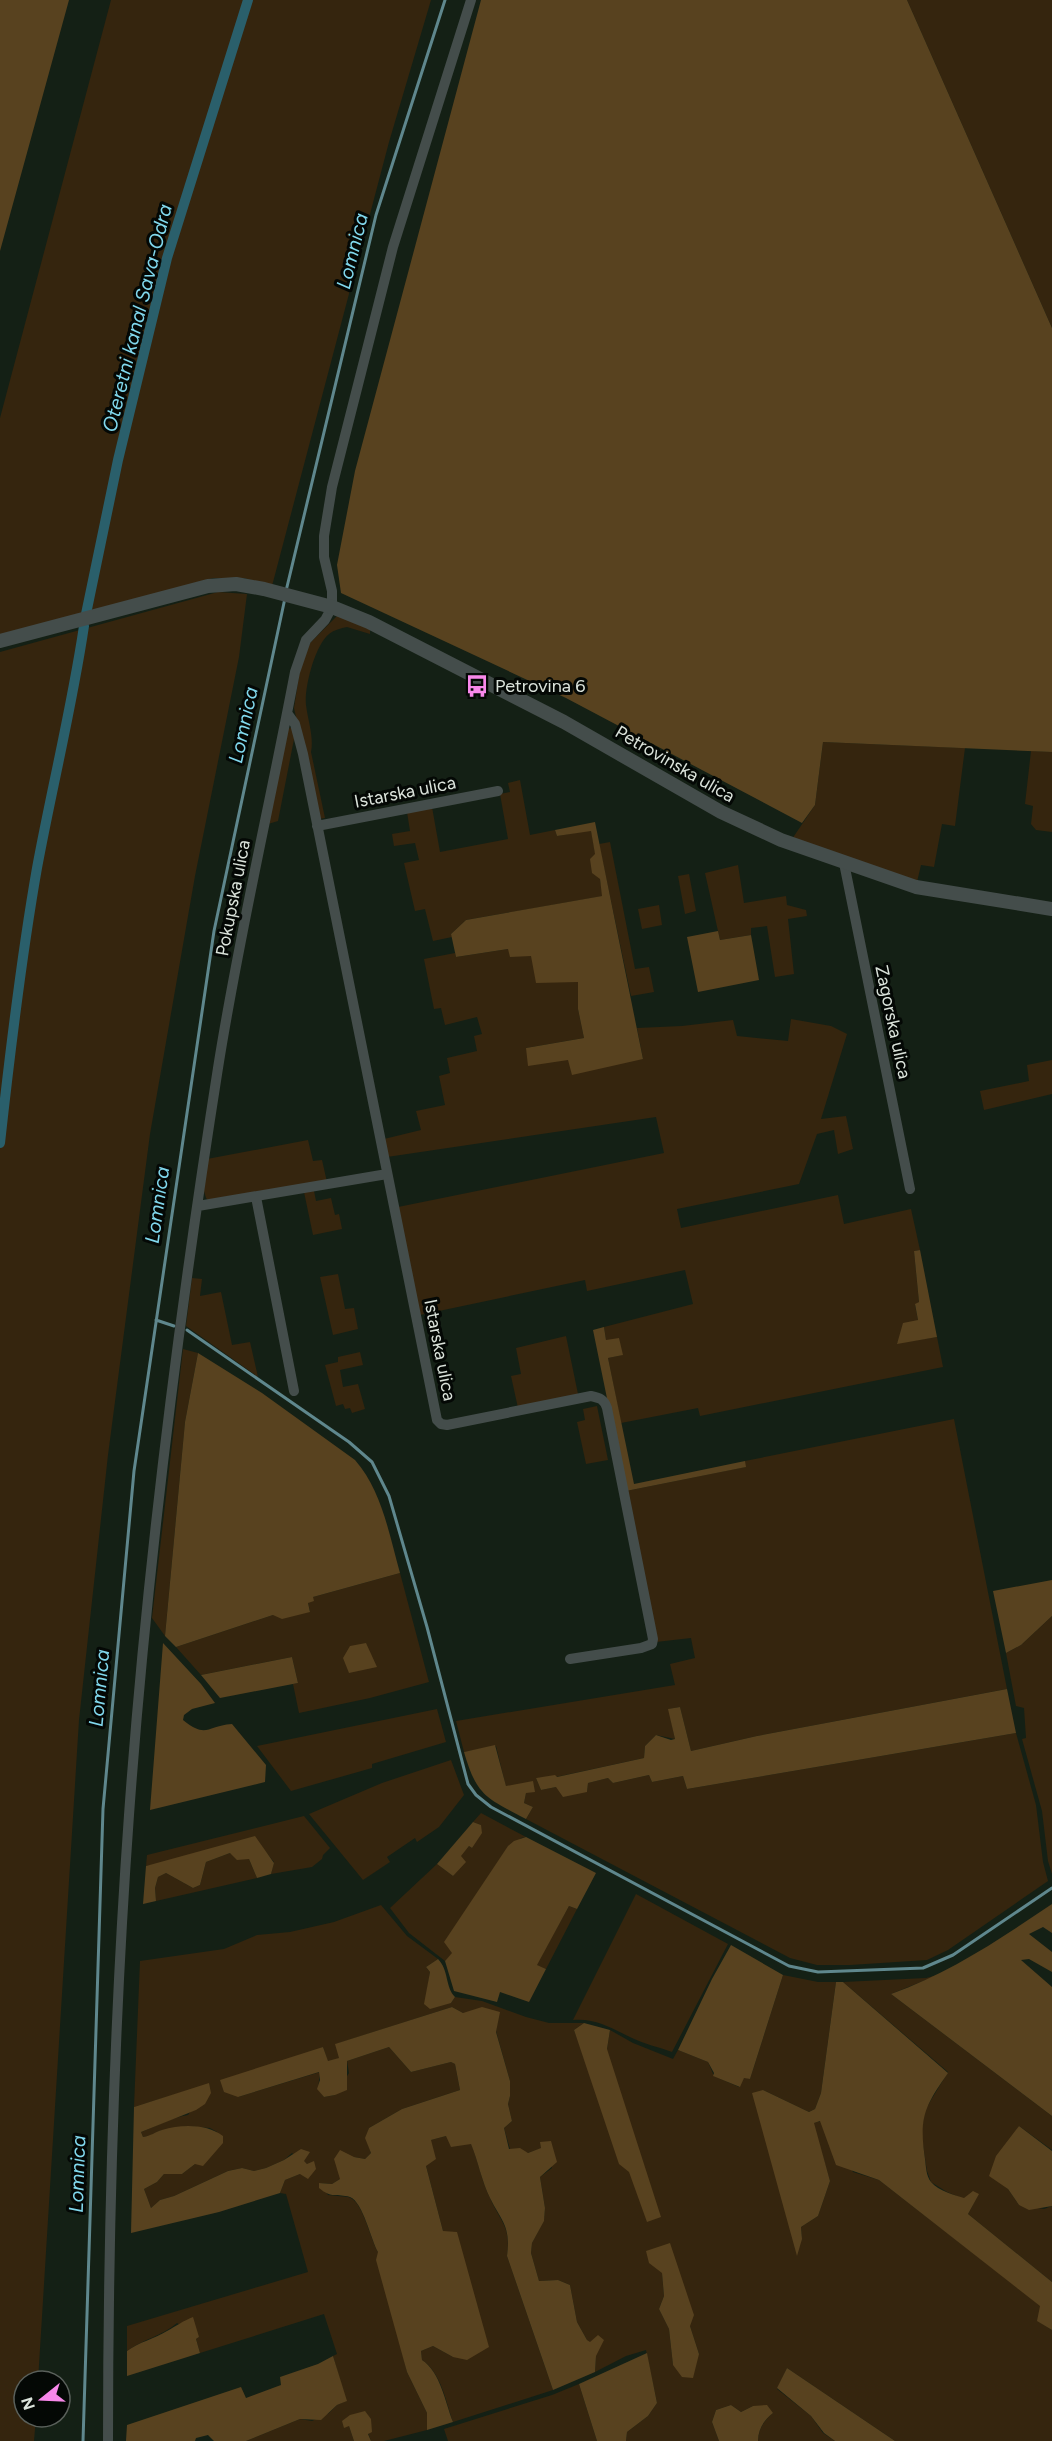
<svg xmlns="http://www.w3.org/2000/svg" width="1052" height="2441" font-family="Figtree,sans-serif">
<rect width="100%" height="100%" fill="#142015"/>
<path fill="#35250e" fill-rule="evenodd" d="M111,0H431L389,142L272,586L244,578H213L0,638V418Z
M907,0H1052V328Z
M218,592L247,594L239,657L195,876L150,1134L108,1455L79,1720L38,2381H24V2417H36L34,2441H0V652Z
M338,615L370,627V634L347,627C341,628 334,630 329,634C315,645 304,688 306,705C308,721 314,737 311,752L325,818L319,819L294,708L300,669L310,643Z
M292,727L295,734L278,821L268,824L288,729Z
M823,742L965,748L955,826L942,824L934,867L921,865L917,882L792,839L815,805Z
M1031,751L1052,752V832L1036,830L1031,824L1033,806L1025,804Z
M520,780L530,835L555,830L557,836L591,830L603,896L466,920L451,934L452,937L433,941L425,909L415,911L404,863L419,860L415,843L394,846L392,834L410,831L407,812L432,807L440,852L508,839L500,794L510,792L508,783Z
M610,842L635,969L649,967L654,992L631,996L599,844Z
M738,865L744,903L786,896L787,905L806,910L807,916L788,919L794,974L775,977L767,926L751,928V935L720,940L705,873Z
M689,874L696,911L685,914L678,876Z
M659,905L662,925L642,929L638,909Z
M508,949L531,956L579,981L578,1009L584,1038L526,1048L569,1060L643,1059L637,1028L682,1026L733,1020L737,1036L788,1041L791,1019L831,1026L847,1034L821,1119L846,1116L853,1149L838,1154L834,1130L817,1134L799,1184L677,1209L681,1228L838,1195L844,1224L911,1209L920,1250L914,1251L919,1302L915,1305L918,1320L897,1343L937,1337L943,1367L700,1416L698,1408L621,1423L608,1358L622,1355L606,1340L604,1327L693,1304L685,1270L587,1291L585,1280L420,1315L398,1207L664,1153L656,1117L387,1157L384,1139L421,1130L416,1111L445,1105L439,1076L450,1073L447,1058L477,1051L474,1036L482,1034L477,1017L445,1025L441,1008L434,1009L424,959L455,953L456,957Z
M1052,1060V1094L984,1110L980,1091L1029,1081L1027,1065Z
M308,1140L313,1161L322,1160L327,1182L208,1200L206,1198L204,1191L207,1159Z
M314,1191L316,1201L331,1198L335,1215L339,1214L342,1229L313,1235L304,1192Z
M338,1274L345,1309L354,1308L358,1329L333,1335L320,1277Z
M192,1278L202,1279L200,1296L221,1292L232,1345L250,1342L258,1377L186,1326Z
M566,1336L578,1394L518,1408L511,1376L521,1374L516,1348Z
M183,1349L198,1353L185,1422L165,1636L152,1618Z
M360,1352L363,1365L340,1370L343,1387L358,1384L365,1409L352,1413L350,1408L345,1409L343,1404L336,1406L325,1365L338,1362V1357Z
M597,1406L608,1460L586,1464L577,1422L585,1420L583,1409Z
M954,1419L1007,1689L757,1736L691,1751L680,1707L669,1709L675,1739L656,1735L645,1746L644,1758L556,1777L536,1778L541,1790L556,1787L587,1792L588,1783L608,1778L613,1783L649,1775L652,1782L683,1776L687,1789L1016,1733L1036,1805L1043,1862L1048,1881L948,1950L927,1960L850,1965H817L790,1958L526,1819L533,1807L524,1803L526,1793L506,1787L496,1746L464,1752L456,1721L675,1685L670,1664L695,1658L691,1638L656,1642L626,1491L745,1467V1461Z
M400,1573L429,1682L370,1698L299,1713L293,1684L298,1683L292,1657L201,1675L176,1647L273,1615L310,1611L308,1603L313,1597Z
M1052,1616V1874L1048,1861L1042,1811L1022,1739L1026,1738L1024,1708L1016,1706L1006,1653L1021,1645Z
M437,1709L446,1742L372,1764V1768L291,1791L257,1746Z
M451,1760L464,1795L439,1827L417,1842L415,1838L387,1857L390,1862L363,1880L309,1814L382,1783Z
M481,1813L526,1837L521,1838L452,1954L445,1961L409,1933L390,1908L437,1864L453,1876L460,1856L469,1846L472,1848L481,1825L473,1822Z
M304,1816L330,1848L323,1855L322,1859L312,1867L271,1874L274,1862L260,1845L146,1866L147,1855Z
M230,1853L249,1859L257,1878L156,1901L155,1888L158,1877L166,1873L193,1888L200,1885L206,1862Z
M636,1894L728,1944L672,2052C659,2047 644,2044 632,2038C611,2028 596,2018 573,2020Z
M381,1905L407,1936L438,1959L426,1967L430,1972L426,1998L451,2003L455,1997L482,2001L526,2017L549,2023H584L574,2030L594,2085L607,2049L610,2030L633,2043L673,2059L678,2050L708,2062L714,2076L739,2087L744,2077L750,2079L783,1975L818,1982H836L821,2093L815,2109L809,2112L763,2090L802,2239L801,2227L818,2216L830,2181L813,2123L821,2121L853,2172L879,2180L1041,2306L1038,2321L1052,2330V2441H895L787,2368L777,2389L811,2416L823,2433L835,2441H758C758,2430 764,2420 773,2413L753,2406L741,2412L731,2405L716,2410L712,2422L719,2441H626L627,2432L648,2416L657,2403L646,2350L626,2356L595,2372L596,2356L577,2322L570,2285L558,2280L539,2281L531,2253L532,2243L544,2220L545,2208L540,2177L552,2168L540,2143L542,2148L528,2153L510,2149L504,2128L512,2121L508,2104L510,2096V2081L496,2031L499,2012L463,2013L452,2007L336,2044L340,2058L328,2062L323,2047L238,2097L320,2072L318,2089L324,2097L335,2095L349,2073L347,2061L389,2047L411,2072L451,2062L455,2064L460,2090L402,2109L369,2128L366,2138L371,2153L365,2159L354,2157L340,2179L332,2184L320,2183L328,2195C334,2196 342,2196 348,2197C363,2200 370,2239 378,2252L407,2372L427,2413V2430L384,2441H371L368,2433L349,2426L354,2441H246L300,2419L312,2421L329,2413L337,2405L346,2401L333,2356L337,2354L324,2314L200,2353L196,2339L199,2337L177,2323C162,2336 143,2339 127,2351V2326L308,2272L286,2194L280,2193L285,2180L300,2174L307,2164L292,2153L284,2160L266,2168L254,2171L242,2168L228,2171L174,2196L160,2200L151,2208L144,2189L157,2182L164,2174H182L195,2164L217,2132L210,2128L187,2126L159,2131L150,2136L143,2137L141,2132C156,2126 171,2118 188,2115L209,2084L134,2107L140,1961L224,1949L257,1935L290,1932L334,1922ZM662,2273L690,2326L699,2354L673,2365L669,2329L659,2309L664,2296Z
M569,1906L577,1909L546,1969L536,1965Z
M938,1975L891,1994L1052,2116V2150L1019,2126L1001,2182L1008,2189L1019,2205L1044,2209L1052,2206V2282L968,2214L978,2195L964,2199L947,2192L931,2182L927,2171L921,2132L925,2110L948,2072L843,1982L926,1978Z
M446,2136L471,2143C478,2161 482,2182 490,2198C501,2223 511,2226 507,2256L553,2390L453,2422C446,2402 441,2372 422,2360L421,2351L433,2346L453,2357L443,2231L426,2166L431,2140Z
M579,2384L597,2441H448L444,2429L552,2395Z"/>
<path fill="#58421f" d="M0,0H69L0,251Z
M481,0H907L1052,328V752L823,742L815,805L802,823L566,698L341,593L337,565L355,471Z
M595,822L643,1059L572,1075L568,1060L528,1066L526,1048L584,1038L578,1009V982L536,983L531,956L510,957L508,949L456,957L451,934L466,920L602,896L600,879L592,873L590,859L595,854L591,831L557,836L555,830Z
M718,931L720,940L751,935L759,980L698,992L687,937Z
M920,1250L937,1337L897,1344L903,1323L918,1320L915,1304L919,1302L914,1251Z
M604,1327L606,1340L619,1338L623,1355L608,1358L634,1484L745,1461L746,1467L626,1491L593,1330Z
M198,1353L262,1393L355,1460C382,1491 389,1534 400,1573L313,1597L314,1601L308,1603L310,1612L282,1619L273,1615L176,1647L165,1636L185,1422Z
M1052,1580V1616L1021,1645L1006,1653L993,1591Z
M163,1643L201,1684L215,1703L192,1709L184,1715L183,1720C207,1739 206,1726 232,1724L266,1765L265,1782L150,1810Z
M366,1643L377,1667L349,1673L343,1658L350,1646Z
M292,1657L298,1683L220,1698L201,1675Z
M1007,1689L1016,1733L687,1789L683,1776L652,1782L649,1775L613,1783L608,1778L588,1783L587,1792L563,1797L556,1787L541,1790L536,1778L555,1775L557,1777L644,1758L645,1746L656,1735L671,1740L675,1739L668,1709L680,1707L691,1751L757,1736Z
M495,1745L506,1786L533,1781L535,1792L526,1793L524,1803L533,1807L526,1819C487,1798 477,1797 464,1752Z
M473,1822L481,1825L482,1833L472,1848L469,1846L461,1856L466,1862L453,1876L437,1864Z
M255,1836L274,1863L271,1874L257,1878L249,1859L237,1860L230,1853L206,1862L200,1885L193,1888L166,1873L158,1877L155,1888L156,1901L143,1904L146,1866Z
M526,1837L596,1873L577,1909L569,1906L537,1965L546,1969L529,2002L500,1992L497,2002L454,1991L445,1961L452,1953L444,1942L508,1846L514,1841Z
M1052,1904V1933L1043,1927L1029,1934L1052,1952V1972L1029,1959L1021,1960L1052,1987V2116L891,1994C950,1973 1000,1939 1052,1904Z
M731,1945L783,1975L750,2079L744,2078L740,2087L713,2076L714,2073L708,2062L678,2050L712,1979Z
M438,1959C449,1970 445,1987 455,1997L451,2003L430,2009L424,2004L430,1972L426,1967Z
M836,1982H843L948,2073C924,2107 919,2118 925,2159C926,2166 926,2176 931,2182C939,2191 954,2195 964,2198L973,2191L979,2194L968,2214L1052,2282V2330L1037,2321L1040,2306L879,2180L836,2165L820,2121L814,2123L830,2181L818,2216L801,2227L802,2239L797,2256L752,2093L763,2090L809,2112L815,2109L821,2093Z
M452,2007L463,2013L482,2007L500,2012L496,2032L510,2081V2096L508,2104L512,2121L504,2128L509,2149L520,2148L528,2153L541,2148L540,2142L551,2141L557,2162L540,2177L545,2208L544,2221L532,2243L531,2253L539,2281L558,2280L570,2285L577,2322L587,2340L590,2342L598,2335L604,2340L596,2356L595,2372L553,2390L507,2256C511,2226 502,2222 490,2198C482,2182 478,2161 471,2144L451,2147L446,2136L431,2140L436,2159L426,2166L443,2231L457,2232L489,2347L467,2360L453,2357L433,2346L421,2351L422,2360C441,2373 445,2402 453,2422L427,2430V2413L407,2372L376,2260L378,2252C371,2240 363,2202 350,2197C337,2193 332,2199 319,2188V2183L332,2184L340,2179L334,2159L340,2150L354,2157L365,2159L371,2153L365,2138L369,2128L402,2109L460,2090L455,2064L451,2062L411,2072L389,2047L347,2061V2090L335,2095L324,2097L317,2089L320,2080L319,2072L238,2097L224,2092L220,2080L323,2047L328,2061L339,2058L335,2044Z
M584,2023L610,2030L607,2049L661,2217L647,2222L629,2172L619,2164L574,2030Z
M209,2083L211,2093L205,2104L196,2110L141,2132L143,2137C151,2136 155,2132 162,2130C182,2124 207,2124 223,2136V2143L203,2166L195,2164L182,2174H164L157,2182L144,2189L151,2208L160,2200L174,2196L228,2171L242,2168L254,2171L266,2168L284,2160L301,2149L310,2152L304,2161L307,2164L314,2161L316,2169L308,2179L300,2174L285,2180L280,2193L219,2212L131,2233L134,2107Z
M1019,2126L1052,2151V2206L1029,2210L1019,2205L1008,2189L989,2176L996,2156Z
M670,2243L694,2315L690,2326L699,2354L693,2378L682,2377L673,2365L669,2329L659,2309L664,2296L662,2273L649,2263L646,2251Z
M193,2317L199,2337L196,2339L200,2353L127,2376V2351C139,2342 154,2339 167,2331C176,2326 183,2321 193,2317Z
M647,2353L657,2403L648,2416L627,2432L626,2441H597L579,2384Z
M333,2356L347,2401L337,2405L321,2420L300,2419L246,2441H214L208,2435L196,2438L195,2441H126L127,2425L241,2387L246,2398L281,2385L280,2377L318,2364Z
M787,2368L895,2441H835L824,2433L811,2416L777,2388Z
M731,2405L741,2412L753,2406L767,2405L773,2413C764,2420 758,2429 758,2441H719L712,2422L716,2410Z
M365,2411L371,2419L372,2432L368,2434L371,2441H354L349,2426L344,2428L342,2421L350,2415Z"/>
<g fill="none" stroke-linecap="round" stroke-linejoin="round">
<path stroke="#5f878d" stroke-width="3" d="M286,591L376,215L445,0
M156,1320L174,1326
M187,1330L349,1442L372,1462L389,1496L427,1627L468,1784L476,1795L491,1807L789,1966L818,1972L923,1968L953,1955L1052,1888
M83,2441L103,1809L134,1471L214,931L285,598"/>
<path stroke="#2a5f6b" stroke-width="10" d="M86,614L118,460L167,258L248,0
M0,1143C10,1052 21,959 37,868C52,787 72,707 84,626"/>
<path stroke="#444d4b" stroke-width="10" d="M287,713L295,724L303,754L437,1420L441,1424L447,1425L591,1396C600,1398 604,1399 607,1408L653,1639L652,1644L641,1648L570,1659
M317,826L498,791
M844,863L910,1189
M256,1197L294,1391
M198,1206L387,1174
M108,2441C108,2232 114,2023 129,1815C147,1565 179,1315 218,1068C239,935 270,804 295,672L306,640L325,620L332,607V591L324,557V536L332,487L393,247L471,0"/>
<path stroke="#444d4b" stroke-width="14" d="M0,641L208,586L236,584L264,589L332,607L369,622L564,722L721,812L781,840L916,887L1052,909"/>
</g>
<defs>
<g id="bus-bare" transform="scale(1.8)"><path d="M-5-6H5V4H4V6H2V4H-2V6H-4V4H-5ZM-3.5-4V0h7V-4ZM-3.5 1.2v1.5H-2V1.2ZM2 1.2v1.5H3.5V1.2Z" fill="#f888ea" stroke="#040805" stroke-width="2.5" paint-order="stroke"/></g>
</defs>
<g fill-rule="evenodd">
<use href="#bus-bare" x="477" y="686"/>
</g>
<g text-anchor="middle" dominant-baseline="central" stroke-width="6" stroke-linejoin="round" paint-order="stroke">
<g font-size="18" fill="#dbe3db" stroke="#040805" text-anchor="start">
<text x="495" y="686">Petrovina 6</text>
</g>
<g font-size="18" fill="#dbe3db" stroke="#040805">
<text transform="translate(675 764) rotate(30)">Petrovinska ulica</text>
<text transform="translate(405 792) rotate(-11)">Istarska ulica</text>
<text transform="translate(233 898) rotate(-79)">Pokupska ulica</text>
<text transform="translate(893 1022) rotate(78)">Zagorska ulica</text>
<text transform="translate(440 1350) rotate(79)">Istarska ulica</text>
</g>
<g font-size="20" font-style="italic" fill="#81d8ed" stroke="#040805">
<text transform="translate(352 251) rotate(-76)">Lomnica</text>
<text transform="translate(137 318) rotate(-76)">Oteretni kanal Sava-Odra</text>
<text transform="translate(243 725) rotate(-78)">Lomnica</text>
<text transform="translate(157 1205) rotate(-82)">Lomnica</text>
<text transform="translate(99 1688) rotate(-85)">Lomnica</text>
<text transform="translate(77 2174) rotate(-88)">Lomnica</text>
</g>
</g>
<g transform="translate(42 2399) rotate(252)"><circle r="28" fill="#040805" stroke="#5a605b" stroke-width="1.5"/>
<path d="M0-4.5L10 22L0 15L-10 22Z" fill="#f888ea"/>
<text y="-9" font-size="16" font-weight="bold" text-anchor="middle" fill="#dbe3db">N</text>
</g>
</svg>
